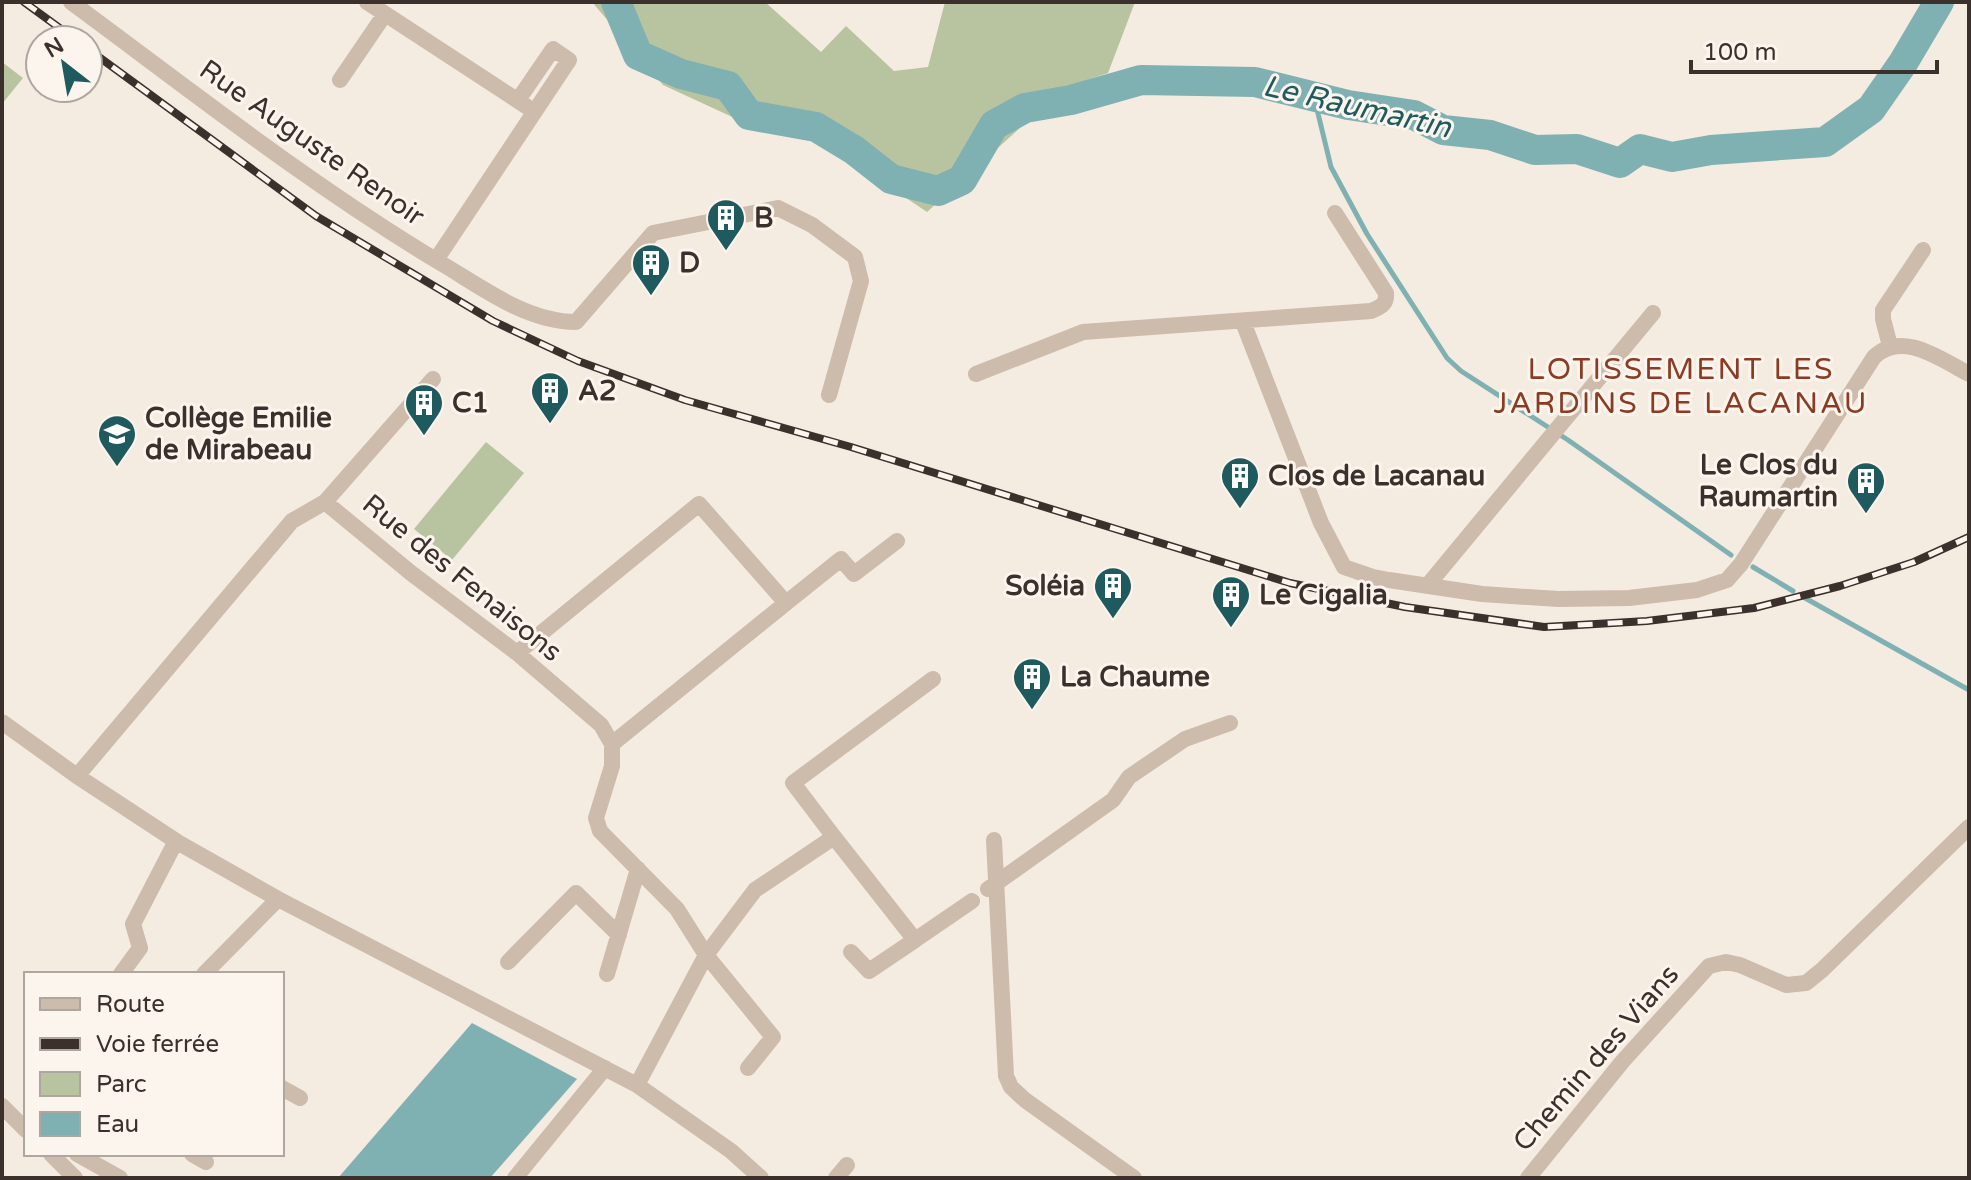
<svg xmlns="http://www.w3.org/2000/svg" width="1971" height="1180" font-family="'Varela Round',sans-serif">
<rect width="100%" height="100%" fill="#f4ebe1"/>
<path fill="#b8c4a0" d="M592,2H765L821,52L846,26L894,71L928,67L945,2H1135L1108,73L998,111L1021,127L927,212L817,138L741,121L663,85Z
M2,62L23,78L2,104Z
M486,442L524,473L452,560L414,529Z"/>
<path fill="#7fb0b2" d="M472,1023L577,1079L490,1178H338Z"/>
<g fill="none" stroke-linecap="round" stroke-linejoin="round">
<path stroke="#7fb0b2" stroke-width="5" d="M1314,97L1331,167L1367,234L1447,358L1461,371L1568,440L1731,555
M1753,567L1793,591
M1805,598L1969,690"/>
<path stroke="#7fb0b2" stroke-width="30" d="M616,2L638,55L681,74L728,86L749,115L816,127L854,150L891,179L938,191L962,180L994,125L1025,108L1071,100L1141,80L1255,82L1348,105L1414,115L1443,130L1490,135L1535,150L1577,149L1620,163L1640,149L1672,157L1711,150L1825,142L1871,109L1903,63L1939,2"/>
<path stroke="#cdbbac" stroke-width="16" d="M71,2C193,92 313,187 444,265C484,289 528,322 576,322L653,233L778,208L812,225L855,257L861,281L829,395
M367,2L526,106
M340,80L385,14
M436,260L569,60L553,49L518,100
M1243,322L1321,523L1344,567L1373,577L1389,580L1482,594L1558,599L1629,598L1697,590L1727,580L1741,564L1874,357C1902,330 1940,359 1969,374
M1890,346L1883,319V310L1923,250
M976,374L1083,332L1371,311C1381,307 1387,304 1386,293L1335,213
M325,502L433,379
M1427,586L1653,313
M786,603L841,559L854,574L897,541
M517,653L699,504L786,603L612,744
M2,722L77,776L179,843L278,899L637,1085L731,1151L761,1178
M77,776L292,521L325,502L411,573L517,653L601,725L612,744V766L596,818L600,831L677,909L706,955L773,1037L748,1068
M834,837L793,783L933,679
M994,840L1006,1076L1011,1087L1025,1100L1134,1178
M988,889L1113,800L1129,777L1185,739L1230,723
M915,940L972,901
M508,962L576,893L619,935
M121,974L140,948L133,924L176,841
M204,974L278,899
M607,974L638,869
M637,1085L706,955L755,890L834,837L915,940L869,971L851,952
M282,1088L300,1098
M2,1106L26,1130
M51,1154L75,1178
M77,1154L120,1178
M192,1154L206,1162
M515,1178L605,1068
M836,1178L847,1165
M1528,1178L1622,1062L1709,966L1726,962L1740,965L1786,985L1806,983L1822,970L1969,827"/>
<g stroke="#3b302b" stroke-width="8">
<path id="rail" d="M24,2L76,40
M88,49L316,216L493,321L578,361L685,400L851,447L1290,583L1405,607L1544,627L1647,621L1754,608L1840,586L1914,562L1969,537"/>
</g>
<use href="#rail" stroke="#fbf5ee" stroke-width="5" stroke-dasharray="15" stroke-linecap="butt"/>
</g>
<defs>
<g id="building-pin" transform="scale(2)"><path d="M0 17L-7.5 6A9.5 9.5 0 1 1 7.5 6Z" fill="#1f5a5e" stroke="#fbf5ee"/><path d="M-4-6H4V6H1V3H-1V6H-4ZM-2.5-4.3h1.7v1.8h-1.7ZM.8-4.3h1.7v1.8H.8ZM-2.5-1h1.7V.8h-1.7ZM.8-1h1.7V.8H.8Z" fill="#fff"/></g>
<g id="school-pin" transform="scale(2)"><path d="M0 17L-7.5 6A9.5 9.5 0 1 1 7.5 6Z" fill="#1f5a5e" stroke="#fbf5ee"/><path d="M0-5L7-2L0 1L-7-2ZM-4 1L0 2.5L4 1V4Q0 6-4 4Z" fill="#fff"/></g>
</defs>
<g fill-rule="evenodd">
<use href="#building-pin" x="726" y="218"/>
<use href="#building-pin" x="651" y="263"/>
<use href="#building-pin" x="550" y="391"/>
<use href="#building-pin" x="424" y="403"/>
<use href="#school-pin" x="117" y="434"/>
<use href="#building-pin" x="1240" y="476"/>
<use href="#building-pin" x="1866" y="481"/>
<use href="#building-pin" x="1113" y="586"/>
<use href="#building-pin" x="1231" y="595"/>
<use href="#building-pin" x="1032" y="677"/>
</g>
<g text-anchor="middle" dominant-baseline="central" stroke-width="6" stroke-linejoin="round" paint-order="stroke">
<g font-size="28" fill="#3b302b" stroke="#fbf5ee">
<text transform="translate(312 143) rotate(35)">Rue Auguste Renoir</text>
<text transform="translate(462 578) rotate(39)">Rue des Fenaisons</text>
<text transform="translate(1596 1058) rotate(-49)">Chemin des Vians</text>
</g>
<g font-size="28" font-weight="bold" fill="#3b302b" stroke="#fbf5ee" text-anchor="start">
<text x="754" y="218">B</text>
<text x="679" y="263">D</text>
<text x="578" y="391">A2</text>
<text x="452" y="403">C1</text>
<text x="145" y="418">Collège Emilie<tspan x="145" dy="32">de Mirabeau</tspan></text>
<text x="1838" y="465" text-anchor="end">Le Clos du<tspan x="1838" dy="32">Raumartin</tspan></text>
<text x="1268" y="476">Clos de Lacanau</text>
<text x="1085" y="586" text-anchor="end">Soléia</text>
<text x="1259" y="595">Le Cigalia</text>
<text x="1060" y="677">La Chaume</text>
</g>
<g font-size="30" font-style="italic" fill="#1f5a5e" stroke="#fbf5ee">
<text transform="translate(1357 107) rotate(13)">Le Raumartin</text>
</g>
<g font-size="30" letter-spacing="2" fill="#8c3b22" stroke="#fbf5ee">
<text x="1681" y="369">LOTISSEMENT LES<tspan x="1681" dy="34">JARDINS DE LACANAU</tspan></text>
</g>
</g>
<rect width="1971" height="1180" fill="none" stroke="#3b302b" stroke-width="8"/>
<rect x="24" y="972" width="260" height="184" fill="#fbf5ee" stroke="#aea6a0" stroke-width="2"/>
<rect x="40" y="998" width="40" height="12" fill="#cdbbac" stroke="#aea6a0" stroke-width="2"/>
<text x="96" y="1012" font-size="24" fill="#3b302b">Route</text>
<rect x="40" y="1038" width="40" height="12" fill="#3b302b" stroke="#aea6a0" stroke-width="2"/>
<text x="96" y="1052" font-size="24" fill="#3b302b">Voie ferrée</text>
<rect x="40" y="1072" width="40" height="24" fill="#b8c4a0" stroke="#aea6a0" stroke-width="2"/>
<text x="96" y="1092" font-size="24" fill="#3b302b">Parc</text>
<rect x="40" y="1112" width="40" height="24" fill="#7fb0b2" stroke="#aea6a0" stroke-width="2"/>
<text x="96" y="1132" font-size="24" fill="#3b302b">Eau</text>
<g transform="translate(64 64) rotate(329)"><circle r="38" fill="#fbf5ee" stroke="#aea6a0" stroke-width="2"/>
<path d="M0-6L14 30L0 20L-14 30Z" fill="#1f5a5e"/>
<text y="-12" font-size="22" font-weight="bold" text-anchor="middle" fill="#3b302b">N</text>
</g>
<path d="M1691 60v12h246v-12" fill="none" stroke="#3b302b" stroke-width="4"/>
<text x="1703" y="60" font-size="24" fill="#3b302b" stroke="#fbf5ee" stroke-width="6" paint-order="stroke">100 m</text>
</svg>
